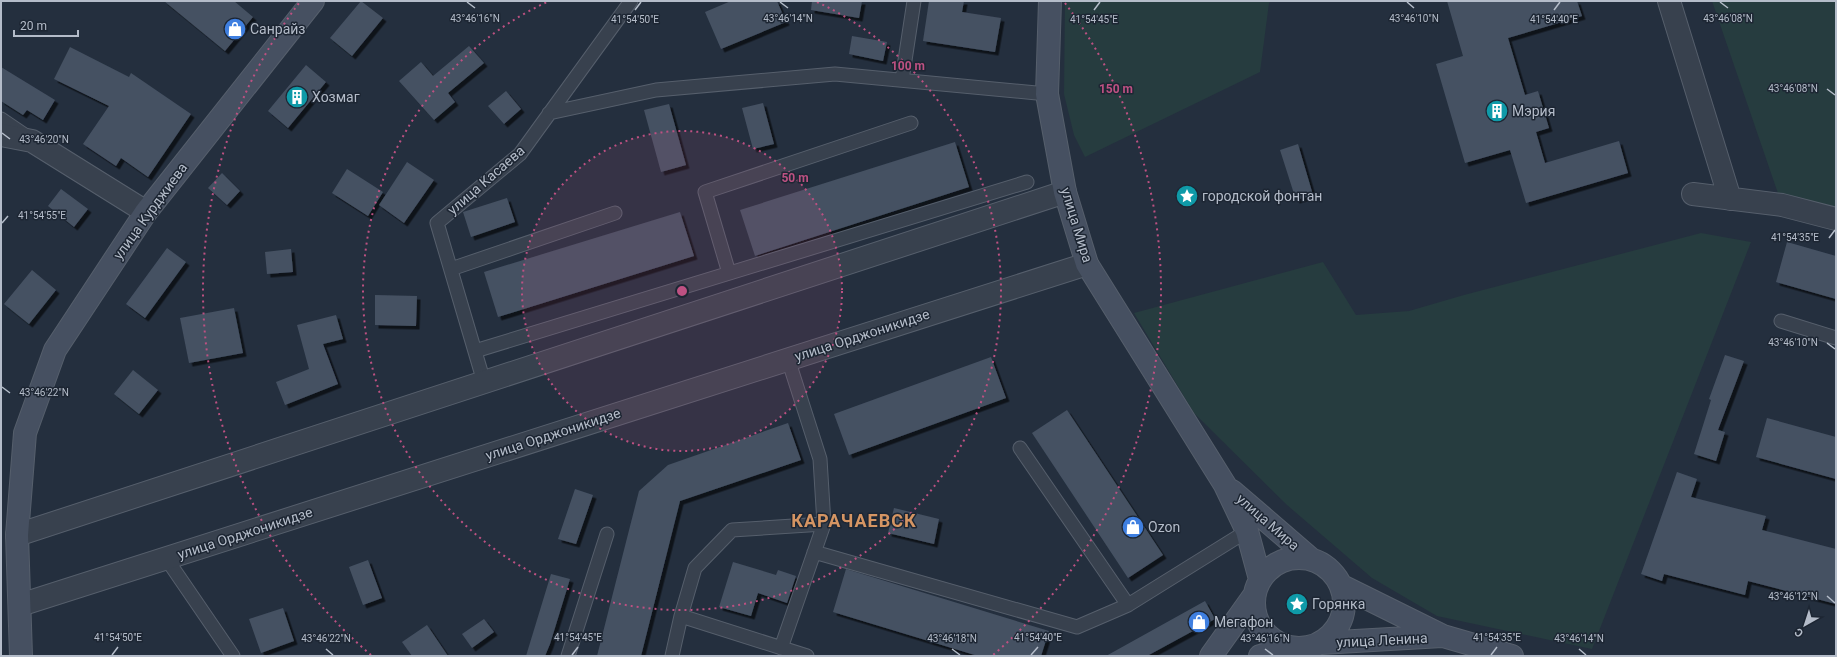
<svg xmlns="http://www.w3.org/2000/svg" width="1837" height="657" font-family="Roboto,sans-serif">
<defs>
<filter id="shadow"><feDropShadow dx="3.5" dy="3.5" stdDeviation="0" flood-color="#0009"/></filter>
</defs>
<rect width="100%" height="100%" fill="#242f3e"/>
<path fill="#263c3f" d="M1065,1H1272L1269,3L1260,72L1085,157L1074,135L1064,94Z
M1712,1H1836V219L1782,205Z
M1701,233L1751,242L1592,649L1437,616L1372,578L1287,505L1194,413L1134,313L1323,262L1356,315L1409,311L1464,295Z"/>
<path fill="#455162" filter="url(#shadow)" d="M164,1H234L253,17L225,51Z
M361,1L383,18L352,56L330,38Z
M731,1H777L786,22L721,49L705,12Z
M812,1H862L859,18L811,10Z
M929,1H964L962,12L1001,18L995,52L923,41Z
M1447,1H1577L1582,16L1508,38L1525,95L1538,91L1549,128L1536,132L1545,163L1619,141L1628,173L1526,203L1510,150L1465,163L1436,64L1463,56Z
M852,36L887,42L883,61L849,54Z
M469,46L484,63L448,93L455,102L434,120L399,81L421,62L433,76Z
M70,47L129,77L131,73L191,114L148,177L121,158L116,166L83,144L109,106L54,79Z
M306,65L326,82L288,128L268,111Z
M1,67L55,100L43,120L27,110L23,115L1,101Z
M506,91L521,109L504,124L488,106Z
M763,103L774,144L753,149L742,108Z
M669,104L686,165L661,172L644,110Z
M955,142L969,187L755,256L740,210Z
M1298,144L1313,195L1296,200L1280,150Z
M407,162L434,180L404,223L379,205Z
M347,169L383,192L368,216L332,193Z
M222,173L240,191L227,205L208,188Z
M61,189L88,209L74,227L48,206Z
M507,198L515,222L471,237L463,212Z
M680,212L694,256L498,317L484,272Z
M1787,242L1836,256V299L1776,282Z
M167,248L186,262L145,318L126,304Z
M291,249L293,272L267,274L265,252Z
M32,270L56,290L29,324L4,304Z
M375,295L417,296L416,326L375,325Z
M234,308L243,353L189,363L180,318Z
M336,315L343,339L323,344L338,384L285,405L276,382L309,369L297,325Z
M1725,355L1744,361L1718,430L1725,432L1716,461L1694,454L1711,400L1709,399Z
M991,357L1006,398L849,455L834,414Z
M133,370L158,390L139,414L114,394Z
M1067,410L1163,555L1128,578L1032,433Z
M1767,418L1836,437V479L1756,457Z
M788,423L801,460L680,501L641,656H597L639,491L668,465Z
M1677,472L1697,479L1691,497L1766,516L1762,530L1836,549V604L1748,581L1745,595L1664,574L1662,581L1641,574Z
M575,489L593,495L576,544L558,539Z
M894,508L939,519L934,544L888,533Z
M368,560L382,598L363,605L349,567Z
M733,562L776,575L778,570L796,576L787,603L758,593L751,616L719,607Z
M846,569L1049,631L1041,656H978L833,612Z
M551,574L570,579L550,644L545,656H526Z
M1205,601L1215,619L1147,656H1106Z
M283,608L294,641L261,653L249,619Z
M484,619L494,632L472,648L462,634Z
M427,625L448,656H412L402,642Z"/>
<g fill="none" stroke-linecap="round" stroke-linejoin="round">
<g stroke="#565f6c" stroke-width="15">
<path id="lane" d="M902,80L914,1
M549,113L656,90L835,74L1047,94
M1,119L26,136
M451,269L615,213
M729,273L705,192L911,123
M1781,321L1836,338
M475,351L1027,182
M788,359L820,459L824,524
M484,382L437,223L520,154L631,1
M1020,448L1128,605
M814,552L1077,627L1128,605L1247,531
M166,558L233,656
M781,648L824,524L732,530L695,568L681,616L807,656
M568,656L607,534
M672,656L681,616"/>
</g>
<g stroke="#565f6c" stroke-width="24">
<path id="street" d="M1669,1L1730,199
M1,135L32,141L146,212
M1693,194L1782,205L1836,219
M17,535L1065,192
M20,605L1087,264"/>
</g>
<g stroke="#565f6c" stroke-width="24">
<path id="secondary" d="M1050,1L1047,94L1065,192L1087,264L1225,485L1247,531L1260,579
M1232,491L1311,559
M1254 603a45 45 0 1 1 90 0a45 45 0 1 1-90 0Z
M1342,586L1443,636L1512,656
M1321,643L1442,636
M21,656L17,535L25,433L55,350L146,212L313,1
M1211,656L1253,597
M1260,656L1289,648"/>
</g>
<use href="#lane" stroke="#38414e" stroke-width="13"/>
<use href="#street" stroke="#38414e" stroke-width="22"/>
<use href="#secondary" stroke="#465061" stroke-width="22"/>
</g>
<path fill="none" stroke="#b4bcc9" stroke-width="1.5" d="M467,2L475,8M780,2L788,8M1407,2L1414,8M1720,2L1728,8M635,10L641,2M1094,10L1100,2M1554,10L1560,2M1827,89L1835,95M2,133L10,139M2,223L8,216M1829,238L1835,230M1827,343L1835,349M2,387L10,393M1827,596L1835,603M326,649L333,655M952,649L960,655M1265,649L1273,655M1579,649L1586,655M112,655L118,647M572,655L578,647M1031,655L1038,647M1491,655L1497,647"/>
<circle cx="682" cy="291" r="160" fill="#bd5182" fill-opacity=".12"/>
<g fill="none" stroke="#bd5182" stroke-width="2" stroke-dasharray="2 4">
<circle cx="682" cy="291" r="160"/>
<path d="M817 2A319 319 0 1 1 547 2"/>
<path d="M371 655A479 479 0 0 1 299 3M1065 3A479 479 0 0 1 993 655"/>
</g>
<defs>
<g id="shop-disc" transform="scale(1.15)"><circle r="9.5" fill="#3f7fe0" stroke="#1d2633"/><path d="M-5-2.5h2.3a2.7 3.5 0 0 1 5.4 0H5L5.5 6h-11ZM-1.5-2.5h3a1.5 2.3 0 0 0-3 0Z" fill="#fff"/></g>
<g id="building-disc" transform="scale(1.15)"><circle r="9.5" fill="#0f9aa8" stroke="#1d2633"/><path d="M-4-6H4V6H1V3H-1V6H-4ZM-2.5-4.3h1.7v1.8h-1.7ZM.8-4.3h1.7v1.8H.8ZM-2.5-1h1.7V.8h-1.7ZM.8-1h1.7V.8H.8Z" fill="#fff"/></g>
<g id="sight-disc" transform="scale(1.15)"><circle r="9.5" fill="#0f9aa8" stroke="#1d2633"/><path d="M0-6L1.8-2.2L6-1.7L2.9 1.2L3.7 5.4L0 3.3L-3.7 5.4L-2.9 1.2L-6-1.7L-1.8-2.2Z" fill="#fff"/></g>
</defs>
<g fill-rule="evenodd">
<use href="#shop-disc" x="235" y="29"/>
<use href="#building-disc" x="297" y="97"/>
<use href="#building-disc" x="1497" y="111"/>
<use href="#sight-disc" x="1187" y="196"/>
<use href="#shop-disc" x="1133" y="527"/>
<use href="#sight-disc" x="1297" y="604"/>
<use href="#shop-disc" x="1199" y="622"/>
</g>
<g text-anchor="middle" dominant-baseline="central" stroke-width="3" stroke-linejoin="round" paint-order="stroke">
<g font-size="14" fill="#b4bcc9" stroke="#1d2633" text-anchor="start">
<text x="250" y="29">Санрайз</text>
<text x="312" y="97">Хозмаг</text>
<text x="1512" y="111">Мэрия</text>
<text x="1202" y="196">городской фонтан</text>
<text x="1148" y="527">Ozon</text>
<text x="1312" y="604">Горянка</text>
<text x="1214" y="622">Мегафон</text>
</g>
<g font-size="14" fill="#b4bcc9" stroke="#1d2633">
<text transform="translate(486 180) rotate(-41)">улица Касаева</text>
<text transform="translate(150 211) rotate(-54)">улица Курджиева</text>
<text transform="translate(1077 225) rotate(73)">улица Мира</text>
<text transform="translate(862 335) rotate(-18)">улица Орджоникидзе</text>
<text transform="translate(553 434) rotate(-18)">улица Орджоникидзе</text>
<text transform="translate(1268 522) rotate(41)">улица Мира</text>
<text transform="translate(245 533) rotate(-18)">улица Орджоникидзе</text>
<text transform="translate(1382 640) rotate(-3)">улица Ленина</text>
</g>
<g font-size="18" font-weight="bold" letter-spacing="1" fill="#d59563" stroke="#1d2633">
<text x="854" y="520">КАРАЧАЕВСК</text>
</g>
</g>
<g font-size="10" text-anchor="middle" fill="#b4bcc9" stroke="#1d2633" stroke-width="3" stroke-linejoin="round" paint-order="stroke">
<text x="475" y="22">43°46'16"N</text>
<text x="788" y="22">43°46'14"N</text>
<text x="1414" y="22">43°46'10"N</text>
<text x="1728" y="22">43°46'08"N</text>
<text x="635" y="23">41°54'50"E</text>
<text x="1094" y="23">41°54'45"E</text>
<text x="1554" y="23">41°54'40"E</text>
<text x="1793" y="92">43°46'08"N</text>
<text x="44" y="143">43°46'20"N</text>
<text x="42" y="219">41°54'55"E</text>
<text x="1795" y="241">41°54'35"E</text>
<text x="1793" y="346">43°46'10"N</text>
<text x="44" y="396">43°46'22"N</text>
<text x="1793" y="600">43°46'12"N</text>
<text x="118" y="641">41°54'50"E</text>
<text x="578" y="641">41°54'45"E</text>
<text x="1038" y="641">41°54'40"E</text>
<text x="1497" y="641">41°54'35"E</text>
<text x="326" y="642">43°46'22"N</text>
<text x="952" y="642">43°46'18"N</text>
<text x="1265" y="642">43°46'16"N</text>
<text x="1579" y="642">43°46'14"N</text>
</g>
<circle cx="682" cy="291" r="6" fill="#bd5182" stroke="#1d2633" stroke-width="2"/>
<g font-size="12" text-anchor="middle" font-weight="bold" fill="#bd5182" stroke="#1d2633" stroke-width="3" stroke-linejoin="round" paint-order="stroke">
<text x="908" y="70">100 m</text>
<text x="1116" y="93">150 m</text>
<text x="795" y="182">50 m</text>
</g>
<rect width="1837" height="657" fill="none" stroke="#b4bcc9" stroke-width="4"/>
<g transform="translate(1805 625) rotate(219)" stroke="#1d2633" stroke-width="3" paint-order="stroke">
<path d="M0-3L7 15L0 10L-7 15Z" fill="#b4bcc9"/>
<text y="-6" font-size="11" font-weight="bold" text-anchor="middle" fill="#b4bcc9">С</text>
</g>
<path d="M14 30v6h64v-6" fill="none" stroke="#b4bcc9" stroke-width="2"/>
<text x="20" y="30" font-size="12" fill="#b4bcc9" stroke="#1d2633" stroke-width="3" paint-order="stroke">20 m</text>
</svg>
